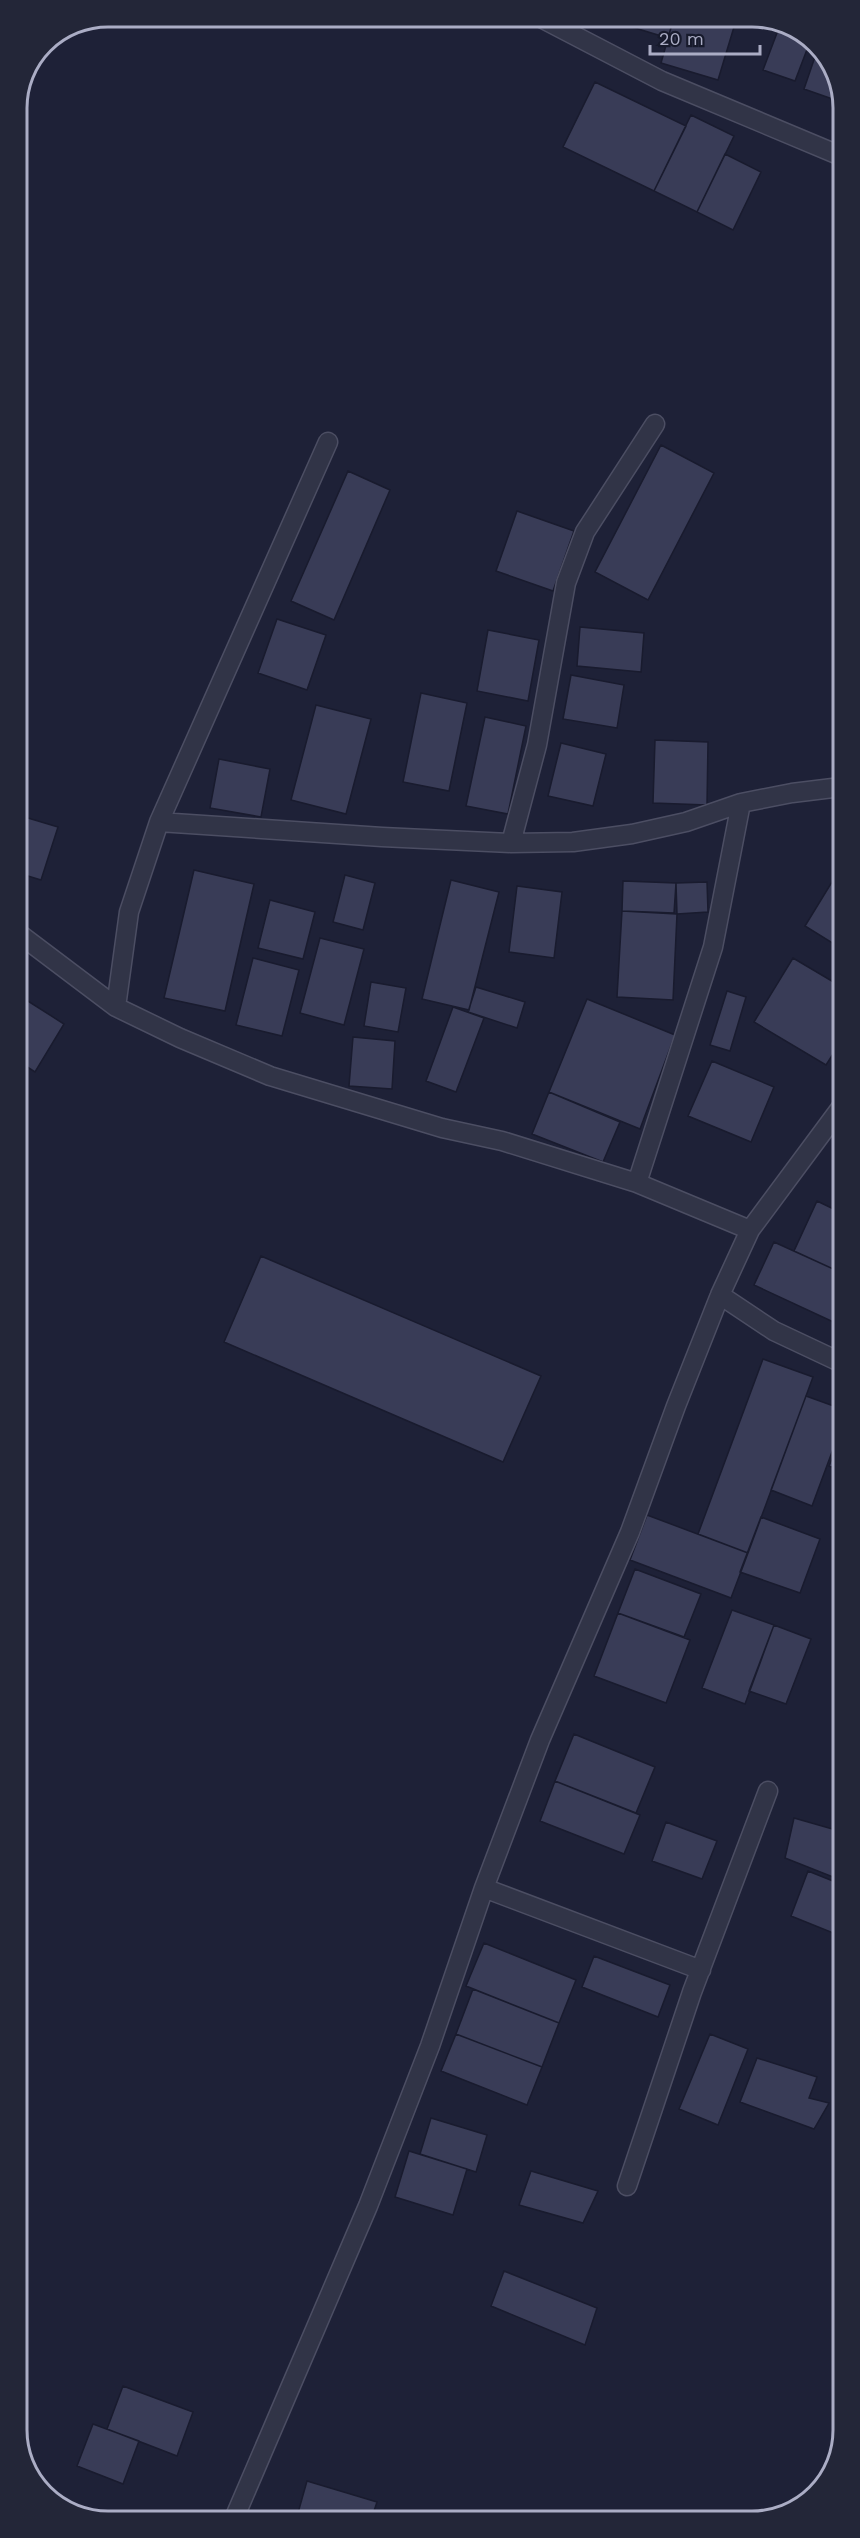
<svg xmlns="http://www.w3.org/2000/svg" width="860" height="2538" font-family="'Work Sans',sans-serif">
<rect width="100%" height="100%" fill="#1e2137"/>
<path fill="#393c57" stroke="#191b2e" stroke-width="1.5" d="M628,17H674L668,38L625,25Z
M674,17H737L718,80L661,63Z
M780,25L811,39L795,81L763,70Z
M818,48L840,84L841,102L804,89Z
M595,82L686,126L654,191L563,147Z
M691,115L734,136L697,212L654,191Z
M725,154L761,172L733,230L697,212Z
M661,445L714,473L648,600L595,572Z
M348,471L390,490L334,620L291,601Z
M517,511L574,531L553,591L496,571Z
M277,619L326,635L307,690L258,673Z
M580,627L644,633L641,672L577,666Z
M488,630L539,640L528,701L477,691Z
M571,675L624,685L617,728L563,719Z
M421,693L467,703L449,791L403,782Z
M316,705L371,719L346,814L291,800Z
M485,717L526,726L508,814L466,806Z
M655,740L708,742L707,805L653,803Z
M561,743L606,754L593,806L548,796Z
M219,759L270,769L261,817L210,808Z
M18,815L58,827L41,880L18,873Z
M194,870L254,884L225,1011L164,998Z
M345,875L375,883L363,930L333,922Z
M835,877L842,881V949L805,926Z
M451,880L499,892L469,1010L422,999Z
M623,881L676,883L674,913L622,911Z
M707,882L708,912L677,914L676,883Z
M517,886L562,892L554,958L509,952Z
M270,900L315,912L303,959L258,948Z
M622,911L677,914L673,1000L617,997Z
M320,938L364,949L344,1025L300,1013Z
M253,958L299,970L282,1036L236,1025Z
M793,958L842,987V1040L826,1065L754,1022Z
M371,982L406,988L398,1032L364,1026Z
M476,987L525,1002L517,1028L468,1012Z
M727,991L746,997L730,1051L710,1045Z
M20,996L64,1024L35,1072L18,1061Z
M587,999L675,1035L640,1129L549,1092Z
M453,1007L484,1018L456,1092L426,1081Z
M353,1037L395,1041L392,1089L349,1086Z
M18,1061L26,1066L18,1079Z
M712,1061L774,1087L751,1142L688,1116Z
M549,1092L620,1122L603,1162L532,1134Z
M817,1201L842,1213V1273L794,1251Z
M774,1242L842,1273V1326L754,1285Z
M261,1256L541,1376L503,1462L224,1342Z
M763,1359L813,1377L748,1553L698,1534Z
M806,1396L842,1409V1425L812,1506L771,1490Z
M842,1435V1471L829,1466Z
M647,1515L748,1553L731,1598L630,1560Z
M761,1517L820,1539L800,1593L740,1572Z
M635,1569L701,1594L684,1637L618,1613Z
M732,1610L774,1625L745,1704L702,1688Z
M618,1613L690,1640L666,1703L594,1676Z
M774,1625L811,1639L786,1704L749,1691Z
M574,1734L655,1767L636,1813L555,1781Z
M555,1781L640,1815L624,1854L540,1821Z
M794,1818L843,1832V1881L785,1858Z
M666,1822L717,1841L702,1879L652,1861Z
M808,1871L843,1885V1937L791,1916Z
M484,1943L576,1980L559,2023L466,1986Z
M594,1956L670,1985L658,2017L582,1987Z
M473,1989L559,2023L542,2067L456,2034Z
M456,2034L542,2067L527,2105L441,2071Z
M710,2034L748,2049L718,2125L679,2109Z
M757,2058L817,2077L809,2098L829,2103L814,2129L740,2102Z
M431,2118L487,2135L476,2172L420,2154Z
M409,2151L467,2169L453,2215L395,2197Z
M531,2171L598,2191L583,2223L519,2205Z
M504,2271L597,2308L585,2345L491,2306Z
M123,2386L193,2412L177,2456L107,2429Z
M93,2424L139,2441L123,2484L77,2466Z
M307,2481L377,2502L371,2520H296Z"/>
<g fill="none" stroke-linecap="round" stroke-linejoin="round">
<g stroke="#4c4e63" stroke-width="21">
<path id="minor" d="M539,17L662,81L841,156
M159,822L382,837L511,843L573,842L632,834L686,822L741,803L792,793L841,787
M511,843L537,745L566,583L585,532L655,424
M18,933L116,1007L180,1038L270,1076L442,1128L502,1141L637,1183L750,1230
M116,1007L129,912L159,822L328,442
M637,1183L713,947L741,803
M720,1295L774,1331L842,1363
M484,1888L701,1970
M627,2186L692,1992L768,1791
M233,2521L368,2206L430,2046L484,1888L540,1740L630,1532L676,1406L720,1295L750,1230L842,1106"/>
</g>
<use href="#minor" stroke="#313447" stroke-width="18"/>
</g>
<path d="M0 0H860V2538H0ZM108 27H752A81 81 0 0 1 833 108V2430A81 81 0 0 1 752 2511H108A81 81 0 0 1 27 2430V108A81 81 0 0 1 108 27Z" fill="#232638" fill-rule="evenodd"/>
<path fill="none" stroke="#abadc5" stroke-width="3" d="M108 27H752A81 81 0 0 1 833 108V2430A81 81 0 0 1 752 2511H108A81 81 0 0 1 27 2430V108A81 81 0 0 1 108 27Z"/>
<path d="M650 45v9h110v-9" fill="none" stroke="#abadc5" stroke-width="3"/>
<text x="659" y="45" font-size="18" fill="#abadc5" stroke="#171a2c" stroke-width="4.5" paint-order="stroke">20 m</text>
</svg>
